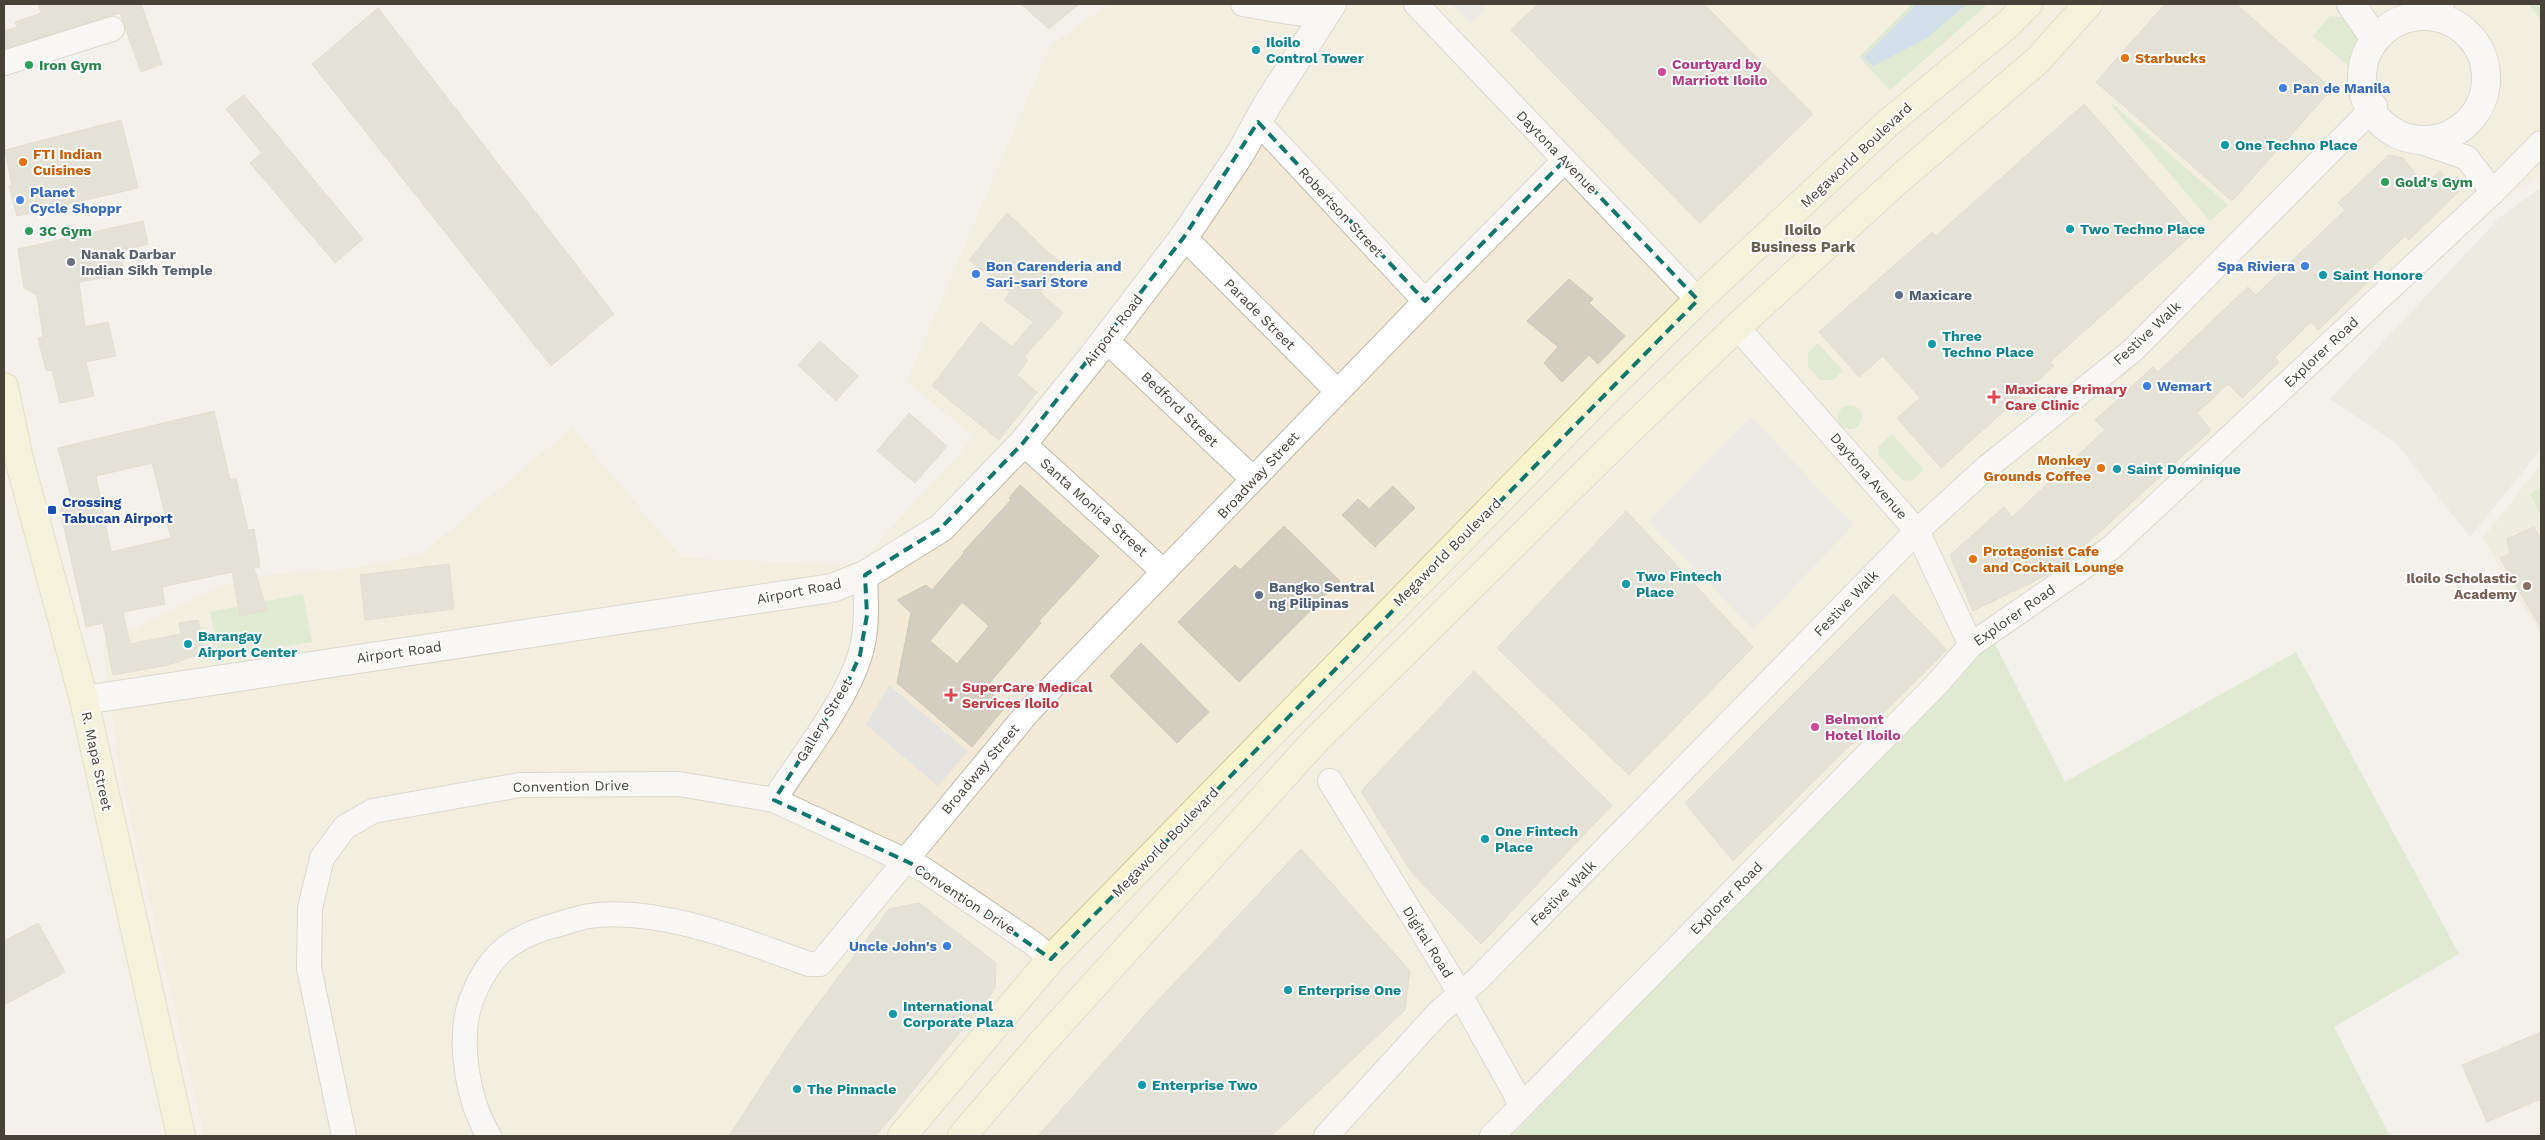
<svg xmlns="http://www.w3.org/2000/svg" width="2545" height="1140" font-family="'Work Sans',sans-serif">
<rect width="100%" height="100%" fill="#f3f1e9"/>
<path fill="#e6e3d8" d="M2541,188V449L2470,537L2396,443L2330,399L2500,217Z"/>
<path fill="#f2ead6" d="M1108,4H2541V175L2491,204L1982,651L1511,1136H204L120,772L103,644L194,599L244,577L354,568L421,555L572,428L682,558L858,565L974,437L907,381L1050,46Z"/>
<path fill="#eae7d4" d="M2541,464V635L2483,538Z"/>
<path fill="#c9e3b6" d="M1912,4H1988L1890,90L1859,57Z
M2529,4H2541L2540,19Z
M2330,16L2342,17L2369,39L2368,52L2353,70L2313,36Z
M2112,103L2228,205L2210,221L2111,105Z
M1818,343L1843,371L1833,380H1820L1808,366V353Z
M1838 417a12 12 0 1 1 24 0a12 12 0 1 1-24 0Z
M1892,434L1924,470L1912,480L1903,481L1878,454V447Z
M2541,487V516L2530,494Z
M303,594L312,642L220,658L210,612Z
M1994,642L2065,782L2296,652L2459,954L2334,1027L2390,1136H1511L1982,651Z"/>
<path fill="#e5e3e0" d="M1451,4H1488L1471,24Z
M1751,417L1854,525L1753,629L1648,522Z
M889,685L968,751L938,786L866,725Z"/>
<path fill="#acc8e9" d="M1917,4H1967L1927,38L1873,66L1864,57Z"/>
<path fill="#d3cebf" stroke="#cdc7b3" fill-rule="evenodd" d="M38,4H141L162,64L141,72L120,13L4,49V31L17,27L15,22L41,13Z
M1021,4H1079L1049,29Z
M1538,4H1704L1813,114L1700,223L1511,30Z
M2165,4H2236L2332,89L2232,201L2096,82Z
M378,8L614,314L551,366L312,64Z
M244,95L363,239L335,263L250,163L262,153L226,109Z
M2084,104L2196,231L2050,362L2054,366L1941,468L1897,418L1920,398L1883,356L1859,377L1819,332L1932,232L1936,236Z
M121,120L138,188L17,216L9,186H12L5,150Z
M2389,155L2403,158L2425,185L2440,171L2459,191L2409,240L2405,236L2367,272L2372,278L2318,330L2311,322L2275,357L2279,362L2242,398L2228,384L2197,413L2211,430L2069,560L2053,572L1973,611L1950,555L2004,507L2012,517L2105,430L2095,420L2153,367L2158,372L2248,287L2256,295L2345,210L2338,203Z
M1007,213L1036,240L1035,241L1063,264L1040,292L1063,313L1024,357L1028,360L1017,375L1037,392L999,440L932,386L981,322L1012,347L1033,322L1004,300L1010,292L969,260Z
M143,221L148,244L119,252L125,274L79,282L85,327L108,322L116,356L86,362L94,396L60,403L52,370L46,371L38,338L43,337L37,295L24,288L18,249Z
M1569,279L1593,299L1589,303L1625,336L1598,364L1589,355L1562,382L1544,363L1558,347L1527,321Z
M820,341L858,376L836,401L798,365Z
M214,411L230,480L236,478L248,530L254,529L260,567L254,568L267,610L240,616L232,572L162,587L165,604L123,612L130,644L181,634L179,623L198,620L206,652L168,665L113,675L103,623L86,627L60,509L73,505L58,448ZM152,463L171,538L111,552L96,476Z
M909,413L947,446L915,483L877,451Z
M1020,485L1099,556L1039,621L1041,623L985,688L1006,706L972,747L897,683L911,613L897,600L926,585L932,590L964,553L963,552L1011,500L1009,498ZM962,602L989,626L957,664L930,641Z
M1393,486L1415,508L1375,547L1342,515L1358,499L1369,509Z
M1626,511L1753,647L1629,775L1497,648Z
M1284,526L1340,581L1239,682L1178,622L1235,565L1240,570Z
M2534,527L2541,540V628L2500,558L2510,554L2507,539Z
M449,564L454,609L365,620L360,575Z
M1893,594L1947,650L1733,861L1685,803Z
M1141,643L1209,712L1177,743L1110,676Z
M1474,671L1612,805L1481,944L1412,873L1361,791Z
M1301,849L1410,971L1405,1010L1271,1136H1038L1150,1009Z
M919,903L996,963L995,989L894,1114L875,1136H729L792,1039L889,909Z
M38,923L65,972L4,1005V941Z
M2541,1032V1099L2487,1122L2462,1065Z"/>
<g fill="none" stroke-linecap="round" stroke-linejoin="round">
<g stroke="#bdbaac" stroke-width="26">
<path id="minor" d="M1243,4L1289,12L1324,16
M1416,4L1698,300
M2432,17L2442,4
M4,63L112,29
M1258,122L1425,301
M2419,141L2467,158L2493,192
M1184,237L1337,391
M1737,327L1917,531L1971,645
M1106,340L1253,479
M1023,443L1164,572
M1330,781L1449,975L1514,1091L1521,1107
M774,800C802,756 845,704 860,655C868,630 866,602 865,575
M344,1136L309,968L310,908L322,858L345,827L373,811L520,785L679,784L774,800L923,869L1034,944L1051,959
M489,1136C468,1102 457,1039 471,1001C487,957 510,937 556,925C567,922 578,918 589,916C657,906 745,941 809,964H820L1029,711L1441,285L1565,160
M1326,1136L1439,1012L1478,979L1917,531L1986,468L2132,351L2375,106L2363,92
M1492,1136L1936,685L1971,645L2111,548L2493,192L2541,143"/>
</g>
<g stroke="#bdbaac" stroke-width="30">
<path id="tertiary" d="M2351,4L2375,39
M2362 78a62 62 0 1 1 124 0a62 62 0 1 1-124 0Z
M84,700L832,588L865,575L941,528L1023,443L1094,355L1184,237L1240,154L1267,105L1332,4"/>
</g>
<g stroke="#cec79d" stroke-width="30">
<path id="secondary" d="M4,387L19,459L84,700L181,1136
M902,1136L1051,959L1607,390L1698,300L1887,124L2006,26L2028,4
M962,1136L1040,1045L1315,741L1618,441L1737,327L1898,180L2038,60L2088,4"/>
</g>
<use href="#minor" stroke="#fff" stroke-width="24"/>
<use href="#tertiary" stroke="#fff" stroke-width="28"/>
<use href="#secondary" stroke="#f9f4cd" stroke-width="28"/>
</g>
<path d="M0 0H2545V1140H0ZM1258,122L1425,301L1565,160L1698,300L1051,959L923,869L774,800L843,693L860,655L867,615L865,575L941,528L1023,443L1184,237Z" fill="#f3f1e9" fill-opacity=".55" fill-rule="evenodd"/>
<path fill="none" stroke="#0f766e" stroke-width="4" stroke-dasharray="10 6" stroke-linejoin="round" d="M1258,122L1425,301L1565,160L1698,300L1051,959L923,869L774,800L843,693L860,655L867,615L865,575L941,528L1023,443L1184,237Z"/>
<g fill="#0f9aa8" stroke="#fff" stroke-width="2">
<circle cx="1256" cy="50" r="5"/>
<circle cx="2225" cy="145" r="5"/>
<circle cx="2070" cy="229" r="5"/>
<circle cx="2323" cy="275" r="5"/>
<circle cx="1932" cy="344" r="5"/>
<circle cx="2117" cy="469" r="5"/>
<circle cx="1626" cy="584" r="5"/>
<circle cx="188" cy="644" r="5"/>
<circle cx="1485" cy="839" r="5"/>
<circle cx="1288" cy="990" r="5"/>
<circle cx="893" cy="1014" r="5"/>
<circle cx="1142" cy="1085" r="5"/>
<circle cx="797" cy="1089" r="5"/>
</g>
<g fill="#e8710a" stroke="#fff" stroke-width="2">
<circle cx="2125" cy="58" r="5"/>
<circle cx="23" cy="162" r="5"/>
<circle cx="2101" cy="468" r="5"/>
<circle cx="1973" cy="559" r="5"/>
</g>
<g fill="#2e9e5b" stroke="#fff" stroke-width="2">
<circle cx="29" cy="65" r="5"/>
<circle cx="2385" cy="182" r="5"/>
<circle cx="29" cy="231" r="5"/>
</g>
<g fill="#d1479c" stroke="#fff" stroke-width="2">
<circle cx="1662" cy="72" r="5"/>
<circle cx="1815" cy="727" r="5"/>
</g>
<g fill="#3f7fe0" stroke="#fff" stroke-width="2">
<circle cx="2283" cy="88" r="5"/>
<circle cx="20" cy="200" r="5"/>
<circle cx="2305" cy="266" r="5"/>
<circle cx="976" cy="274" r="5"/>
<circle cx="2147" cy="386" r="5"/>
<circle cx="947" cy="946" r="5"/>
</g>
<circle fill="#6b7280" stroke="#fff" stroke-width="2" cx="71" cy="262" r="5"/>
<g fill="#5c6f8a" stroke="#fff" stroke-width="2">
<circle cx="1899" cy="295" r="5"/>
<circle cx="1259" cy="595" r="5"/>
</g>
<g fill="#e0444e" stroke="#fff" stroke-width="2">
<path d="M1991.5 389.5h5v5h5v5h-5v5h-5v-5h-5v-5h5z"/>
<path d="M948.5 687.5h5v5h5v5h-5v5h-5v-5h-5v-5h5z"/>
</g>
<rect fill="#1a4fb4" stroke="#fff" stroke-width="2" x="47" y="505" width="10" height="10" rx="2.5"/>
<circle fill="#8d6e63" stroke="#fff" stroke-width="2" cx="2527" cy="586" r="5"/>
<g text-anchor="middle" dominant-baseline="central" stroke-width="4" stroke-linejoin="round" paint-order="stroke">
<g font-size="14" font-weight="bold" fill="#0d838f" stroke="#fff" text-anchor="start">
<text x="1266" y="42">Iloilo<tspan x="1266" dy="16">Control Tower</tspan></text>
<text x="2235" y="145">One Techno Place</text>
<text x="2080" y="229">Two Techno Place</text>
<text x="2333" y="275">Saint Honore</text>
<text x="1942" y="336">Three<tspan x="1942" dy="16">Techno Place</tspan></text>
<text x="2127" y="469">Saint Dominique</text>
<text x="1636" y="576">Two Fintech<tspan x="1636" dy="16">Place</tspan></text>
<text x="198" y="636">Barangay<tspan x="198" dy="16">Airport Center</tspan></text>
<text x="1495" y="831">One Fintech<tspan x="1495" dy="16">Place</tspan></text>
<text x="1298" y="990">Enterprise One</text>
<text x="903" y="1006">International<tspan x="903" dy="16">Corporate Plaza</tspan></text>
<text x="1152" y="1085">Enterprise Two</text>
<text x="807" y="1089">The Pinnacle</text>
</g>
<g font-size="14" font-weight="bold" fill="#c56008" stroke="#fff" text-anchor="start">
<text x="2135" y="58">Starbucks</text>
<text x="33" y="154">FTI Indian<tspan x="33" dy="16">Cuisines</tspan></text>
<text x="2091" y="460" text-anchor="end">Monkey<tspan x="2091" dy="16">Grounds Coffee</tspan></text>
<text x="1983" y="551">Protagonist Cafe<tspan x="1983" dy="16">and Cocktail Lounge</tspan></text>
</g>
<g font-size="14" font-weight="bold" fill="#b23c85" stroke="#fff" text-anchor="start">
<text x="1672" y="64">Courtyard by<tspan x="1672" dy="16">Marriott Iloilo</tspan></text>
<text x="1825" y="719">Belmont<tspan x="1825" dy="16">Hotel Iloilo</tspan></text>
</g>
<g font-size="14" font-weight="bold" fill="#27864d" stroke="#fff" text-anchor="start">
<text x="39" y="65">Iron Gym</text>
<text x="2395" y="182">Gold's Gym</text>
<text x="39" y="231">3C Gym</text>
</g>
<g font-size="14" font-weight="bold" fill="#366cbe" stroke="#fff" text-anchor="start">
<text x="2293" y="88">Pan de Manila</text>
<text x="30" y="192">Planet<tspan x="30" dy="16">Cycle Shoppr</tspan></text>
<text x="986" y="266">Bon Carenderia and<tspan x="986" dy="16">Sari-sari Store</tspan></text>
<text x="2295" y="266" text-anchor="end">Spa Riviera</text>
<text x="2157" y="386">Wemart</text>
<text x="937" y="946" text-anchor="end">Uncle John's</text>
</g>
<g font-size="14" fill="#464238" stroke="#fff">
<text transform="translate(1557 152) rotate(46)">Daytona Avenue</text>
<text transform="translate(1856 155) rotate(-43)">Megaworld Boulevard</text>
<text transform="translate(1341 212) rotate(47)">Robertson Street</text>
<text transform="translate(1260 314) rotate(45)">Parade Street</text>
<text transform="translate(1113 330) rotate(-52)">Airport Road</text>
<text transform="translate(2147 333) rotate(-43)">Festive Walk</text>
<text transform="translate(2321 352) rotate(-43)">Explorer Road</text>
<text transform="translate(1180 409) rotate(44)">Bedford Street</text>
<text transform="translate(1258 475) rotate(-47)">Broadway Street</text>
<text transform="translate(1869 476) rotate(49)">Daytona Avenue</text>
<text transform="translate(1094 507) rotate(42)">Santa Monica Street</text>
<text transform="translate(1447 552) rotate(-45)">Megaworld Boulevard</text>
<text transform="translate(799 591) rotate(-11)">Airport Road</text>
<text transform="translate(1846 603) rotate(-46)">Festive Walk</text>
<text transform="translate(2014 615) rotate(-35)">Explorer Road</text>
<text transform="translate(399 652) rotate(-8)">Airport Road</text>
<text transform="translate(824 720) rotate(-59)">Gallery Street</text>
<text transform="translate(97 761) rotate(78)">R. Mapa Street</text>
<text transform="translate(980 769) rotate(-50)">Broadway Street</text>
<text transform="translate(571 786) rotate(-1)">Convention Drive</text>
<text transform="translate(1165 842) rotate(-46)">Megaworld Boulevard</text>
<text transform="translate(1563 893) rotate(-45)">Festive Walk</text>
<text transform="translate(1726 898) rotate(-45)">Explorer Road</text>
<text transform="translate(965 899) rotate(33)">Convention Drive</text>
<text transform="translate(1428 942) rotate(58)">Digital Road</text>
</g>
<g font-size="14" font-weight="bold" fill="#5b616d" stroke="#fff" text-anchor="start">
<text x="81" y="254">Nanak Darbar<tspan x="81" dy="16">Indian Sikh Temple</tspan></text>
</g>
<g font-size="14" font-weight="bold" fill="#4e5e75" stroke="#fff" text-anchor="start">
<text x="1909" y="295">Maxicare</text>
<text x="1269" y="587">Bangko Sentral<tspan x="1269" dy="16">ng Pilipinas</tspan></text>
</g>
<g font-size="14" font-weight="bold" fill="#be3a42" stroke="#fff" text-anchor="start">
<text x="2005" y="389">Maxicare Primary<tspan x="2005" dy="16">Care Clinic</tspan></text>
<text x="962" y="687">SuperCare Medical<tspan x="962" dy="16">Services Iloilo</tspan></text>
</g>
<g font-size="14" font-weight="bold" fill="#164399" stroke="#fff" text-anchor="start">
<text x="62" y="502">Crossing<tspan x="62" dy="16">Tabucan Airport</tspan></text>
</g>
<g font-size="14" font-weight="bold" fill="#785e54" stroke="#fff" text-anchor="end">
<text x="2517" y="578">Iloilo Scholastic<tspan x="2517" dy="16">Academy</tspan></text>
</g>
<g font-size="15" font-weight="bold" fill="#676150" stroke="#fff">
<text x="1803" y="230">Iloilo<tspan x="1803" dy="17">Business Park</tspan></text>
</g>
</g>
<rect width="2545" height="1140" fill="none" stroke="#464238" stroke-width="10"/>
</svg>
